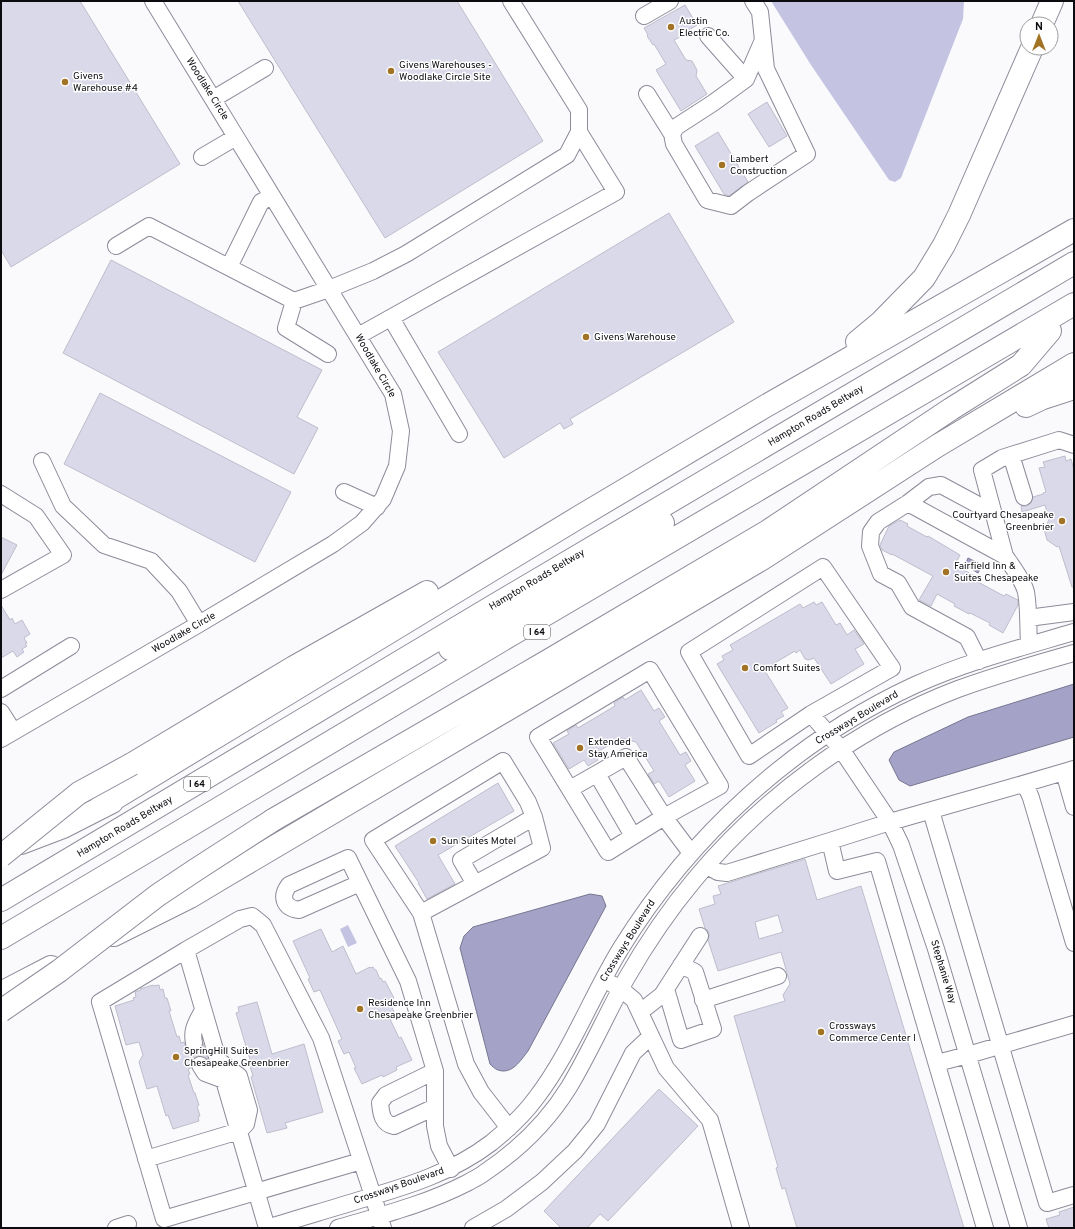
<svg xmlns="http://www.w3.org/2000/svg" width="1075" height="1229" font-family="Overpass,sans-serif">
<rect width="100%" height="100%" fill="#fafafd"/>
<path fill="#c4c3e2" d="M771,1H964L963,19L901,178L895,182L889,180L811,65Z
M348,925L357,943L348,947L340,929Z"/>
<path fill="#a4a3c7" stroke="#767590" d="M968,558L982,565L978,573L965,565Z
M1074,684V737L910,786L899,780L889,760L894,752L968,717Z
M590,894L602,896L606,906L528,1051C521,1060 512,1075 498,1070C495,1069 492,1066 490,1064L460,948L464,936L473,927Z"/>
<path fill="#d9d9e9" stroke="#bebdcc" fill-rule="evenodd" d="M1,1H80L180,164L11,267L1,250Z
M238,1H457L543,141L385,238Z
M685,5L697,25L679,36L680,37L674,40L686,60L692,61L697,70L696,76L707,94L681,111L656,70L666,64L654,44L653,45L647,36L648,35L644,28Z
M767,102L787,136L769,147L748,114Z
M718,132L748,182L729,196L724,194L695,146Z
M669,213L734,322L570,419L573,424L564,429L560,423L504,458L438,352Z
M111,260L322,370L297,417L318,428L294,474L63,353Z
M100,393L291,492L255,562L64,464Z
M1065,456L1066,461L1071,459L1074,470V587H1072L1059,546L1057,547L1047,540L1044,529L1049,520L1045,505L1022,512L1021,506H1027L1031,503L1033,497L1043,494V493L1046,492L1039,468L1045,467L1043,462Z
M900,520L908,524L907,526L927,537L928,536L960,555L955,565L980,579L978,582L1004,596L1006,594L1018,600V605L1003,633L989,625L990,623L970,613L969,614L954,606L955,604L937,594L931,606L919,600L933,576L892,554V555L882,550L880,545L889,526Z
M1,537L17,545L1,575Z
M814,602L816,605L822,602L836,625L840,623L847,635L854,630L864,644L855,649L864,664L831,684L814,658L809,660L805,659L800,650L796,653L795,651L773,664L774,666L765,671L788,708L781,712L784,716L776,720L777,722L759,733L717,664L724,660L722,656L733,650L730,645L800,604L803,608Z
M1,605L10,620L12,618L15,624L22,620L30,634L24,638L27,643L25,644L27,646L22,649L24,652L17,657L13,651L1,658Z
M641,690L654,711L659,708L665,717L659,721L680,755L686,752L691,761L685,765L695,781L669,797L659,781L654,784L648,774L654,771L636,742L621,738L594,754L598,760L588,766L584,760L569,769L553,743L569,734L567,731L576,725L578,728L615,706L614,703L623,697L625,700Z
M498,783L514,811L438,855L455,884L427,899L418,883H419L395,846Z
M805,859L817,900L861,886L964,1228H797L785,1188L782,1189L776,1168L778,1167L734,1016L785,1001L783,995L790,984L787,973L781,952L718,971L708,940L709,936V932L705,928L699,909L715,904L713,896L721,894L718,886ZM778,915L783,932L759,939L755,922Z
M321,929L332,952L343,946L356,974L370,967L371,968L373,967L375,970H376L380,979L381,978L383,982L385,981L394,998L389,1001L396,1016L390,1019L399,1038L401,1037L412,1060L396,1067L397,1070L383,1077L382,1075L362,1084L354,1068H356L349,1052L344,1054L338,1041L342,1039L320,990L314,992L308,979L310,978L293,941Z
M153,985V986L159,985L160,990L163,989L165,998H167L171,1011H169L177,1037L179,1036L181,1043L184,1042L187,1049L190,1052H195L200,1050L203,1047V1043L208,1060L204,1056H200L195,1057L191,1061V1068L188,1069L190,1074L188,1075L194,1093H195L199,1105L197,1106L200,1116L198,1117L199,1121L173,1129L168,1115L166,1116L157,1086L147,1089L139,1062L143,1055L139,1042L126,1045L115,1006L134,1000L133,998L136,997L135,992L141,990L140,989Z
M257,1002L272,1054L304,1044L323,1112L285,1123L287,1128L267,1133L251,1077L253,1076L249,1063H251L236,1013L239,1012L238,1007Z
M659,1089L698,1126L608,1221L600,1214L587,1228H561L544,1211Z
M1074,1207V1228H1049L1046,1219L1060,1215L1059,1212Z"/>
<g fill="none" stroke-linecap="round" stroke-linejoin="round">
<path stroke="#d6d6d9" stroke-width="16" stroke-dasharray="16 8" stroke-linecap="butt" d="M194,1043L200,1065"/>
<g stroke="#8c8b99" stroke-width="18">
<path id="minor" d="M644,16L670,1
M708,36L746,79
M647,94L672,134L674,144L707,200L731,206L748,193L807,154L766,69L760,12L753,1
M213,99L265,68
M672,134L676,127L713,103L746,79L763,40
M202,157L236,137
M116,246L149,226L294,301L329,289L373,271L406,254L567,155L579,132V110L511,1
M229,267L261,202L272,196
M294,301L286,328L328,354
M391,318L459,434
M358,336L616,192L579,132
M1011,455L1024,497
M42,461L63,506L104,545L151,561L179,591L199,624
M344,492L377,507
M1,494L36,516L63,555L1,590
M908,503L929,487L941,485L993,513
M1005,556L982,470L1002,458L1059,440L1074,445
M823,567L892,668L811,714L749,756L689,652Z
M1028,618L1074,612
M979,661L967,637L912,607L898,583L881,574L870,546L871,532L878,522L908,503L1005,556C1012,566 1023,580 1026,592C1029,609 1028,628 1029,645
M650,670L720,786L664,817L608,852L538,737Z
M1,689L71,646
M1,712L13,731
M811,714L841,749L890,822L901,845L936,949L1019,1228
M1,739L199,624L333,544L362,523L383,499L397,466L401,431L393,394L153,1
M1064,772L1074,807
M597,774L633,836
M1016,786L1074,769
M570,789L626,757L664,817L691,853
M931,811L1047,1203L1074,1195
M707,866L718,872L727,873L830,841
M360,883L299,910C284,908 280,897 289,885L348,858L408,981L435,1071V1126L439,1146L451,1169
M475,884L461,860L534,817
M421,913L542,848L534,817L528,802L503,761L373,840L421,913L466,1064L481,1092L509,1128
M186,950L100,1002L164,1219L361,1161
M612,984L621,989L634,1000L666,1068L710,1120L741,1228
M666,989L681,1040L713,1029L695,972L681,965
M703,1000L778,976
M640,1012L662,995L700,936
M194,1043C191,1029 197,1022 203,1010
M937,1063L968,1055L1074,1024
M200,1065L205,1073L224,1080
M435,1071L386,1095L380,1103C381,1113 382,1124 394,1126L435,1107
M146,1159L239,1131L246,1124L249,1110L239,1076L218,1060
M116,1228L128,1224
M267,1228C299,1218 331,1209 363,1199C408,1186 453,1172 491,1143C506,1131 525,1113 536,1098C571,1052 591,997 621,948C691,835 794,741 915,685C966,662 1020,648 1074,632
M267,1228L186,950L240,919L252,916L263,925L321,1038L373,1196L383,1228
M338,1228C382,1215 426,1204 467,1183C472,1180 479,1177 484,1173C517,1151 548,1121 569,1087C590,1052 606,1015 626,979C646,944 669,910 695,879C763,797 858,727 958,689C996,675 1035,664 1074,653
M473,1228L506,1209L542,1182L575,1151L597,1124L633,1053L651,1036
M985,1228L877,861L837,871L830,841L890,822L1016,786C1026,784 1028,790 1031,798L1074,943"/>
</g>
<g stroke="#8c8b99" stroke-width="24">
<path id="highway" d="M1042,24L1052,1
M857,342L881,322L924,278L944,245L959,215L1032,48
M1026,406L1043,398L1074,388
M450,649L663,523
M132,764L294,667L427,592
M99,808L579,517L764,407L1074,230
M273,820L546,662L768,531L951,409L1021,365L1050,331
M21,843L63,827L112,802
M1,900L495,605L1074,263
M114,935L190,897L225,876L762,559L937,446L1074,364
M1,938L514,633L1074,304
M1,993L51,967"/>
</g>
<use href="#minor" stroke="#fff" stroke-width="16"/>
<use href="#highway" stroke="#fff" stroke-width="22"/>
<g stroke="#8c8b99" stroke-width="24" stroke-linecap="butt">
<path id="highway-bridge" d="M1,856L79,793L132,764
M1,1011L59,971L158,895L197,869L273,820"/>
</g>
<use href="#highway-bridge" stroke="#fff" stroke-width="22"/>
</g>
<g fill="#a17325" stroke="#fff" stroke-width="1.5">
<circle cx="671" cy="27" r="4"/>
<circle cx="391" cy="71" r="4"/>
<circle cx="65" cy="82" r="4"/>
<circle cx="722" cy="165" r="4"/>
<circle cx="586" cy="337" r="4"/>
<circle cx="1062" cy="521" r="4"/>
<circle cx="946" cy="572" r="4"/>
<circle cx="745" cy="668" r="4"/>
<circle cx="580" cy="748" r="4"/>
<circle cx="433" cy="841" r="4"/>
<circle cx="360" cy="1009" r="4"/>
<circle cx="821" cy="1032" r="4"/>
<circle cx="176" cy="1057" r="4"/>
</g>
<g text-anchor="middle" dominant-baseline="central" stroke-width="3" stroke-linejoin="round" paint-order="stroke">
<g fill="#fff" stroke="#545458" stroke-width="1">
<rect x="524" y="625" width="26" height="14" rx="3"/>
<rect x="184" y="777" width="26" height="14" rx="3"/>
</g>
<g font-size="9" font-weight="bold" fill="#0b0b10">
<text x="537" y="632">I 64</text>
<text x="197" y="784">I 64</text>
</g>
<g font-size="10" fill="#0b0b10" stroke="#fff" text-anchor="start">
<text x="679" y="21">Austin<tspan x="679" dy="12">Electric Co.</tspan></text>
<text x="399" y="65">Givens Warehouses -<tspan x="399" dy="12">Woodlake Circle Site</tspan></text>
<text x="73" y="76">Givens<tspan x="73" dy="12">Warehouse #4</tspan></text>
<text x="730" y="159">Lambert<tspan x="730" dy="12">Construction</tspan></text>
<text x="594" y="337">Givens Warehouse</text>
<text x="1054" y="515" text-anchor="end">Courtyard Chesapeake<tspan x="1054" dy="12">Greenbrier</tspan></text>
<text x="954" y="566">Fairfield Inn &amp;<tspan x="954" dy="12">Suites Chesapeake</tspan></text>
<text x="753" y="668">Comfort Suites</text>
<text x="588" y="742">Extended<tspan x="588" dy="12">Stay America</tspan></text>
<text x="441" y="841">Sun Suites Motel</text>
<text x="368" y="1003">Residence Inn<tspan x="368" dy="12">Chesapeake Greenbrier</tspan></text>
<text x="829" y="1026">Crossways<tspan x="829" dy="12">Commerce Center I</tspan></text>
<text x="184" y="1051">SpringHill Suites<tspan x="184" dy="12">Chesapeake Greenbrier</tspan></text>
</g>
<g font-size="10" fill="#0b0b10" stroke="#fff">
<text transform="translate(207 89) rotate(58)">Woodlake Circle</text>
<text transform="translate(375 366) rotate(60)">Woodlake Circle</text>
<text transform="translate(816 416) rotate(-31)">Hampton Roads Beltway</text>
<text transform="translate(537 580) rotate(-31)">Hampton Roads Beltway</text>
<text transform="translate(184 633) rotate(-30)">Woodlake Circle</text>
<text transform="translate(857 718) rotate(-31)">Crossways Boulevard</text>
<text transform="translate(125 827) rotate(-31)">Hampton Roads Beltway</text>
<text transform="translate(628 941) rotate(-58)">Crossways Boulevard</text>
<text transform="translate(943 972) rotate(73)">Stephanie Way</text>
<text transform="translate(399 1186) rotate(-19)">Crossways Boulevard</text>
</g>
</g>
<rect width="1075" height="1229" fill="none" stroke="#0b0b10" stroke-width="4"/>
<g transform="translate(1039 36)"><circle r="19" fill="#ffffff" stroke="#9d9d9f"/>
<path d="M0-3L7 15L0 10L-7 15Z" fill="#a17325"/>
<text y="-6" font-size="11" font-weight="bold" text-anchor="middle" fill="#0b0b10">N</text>
</g>
</svg>
